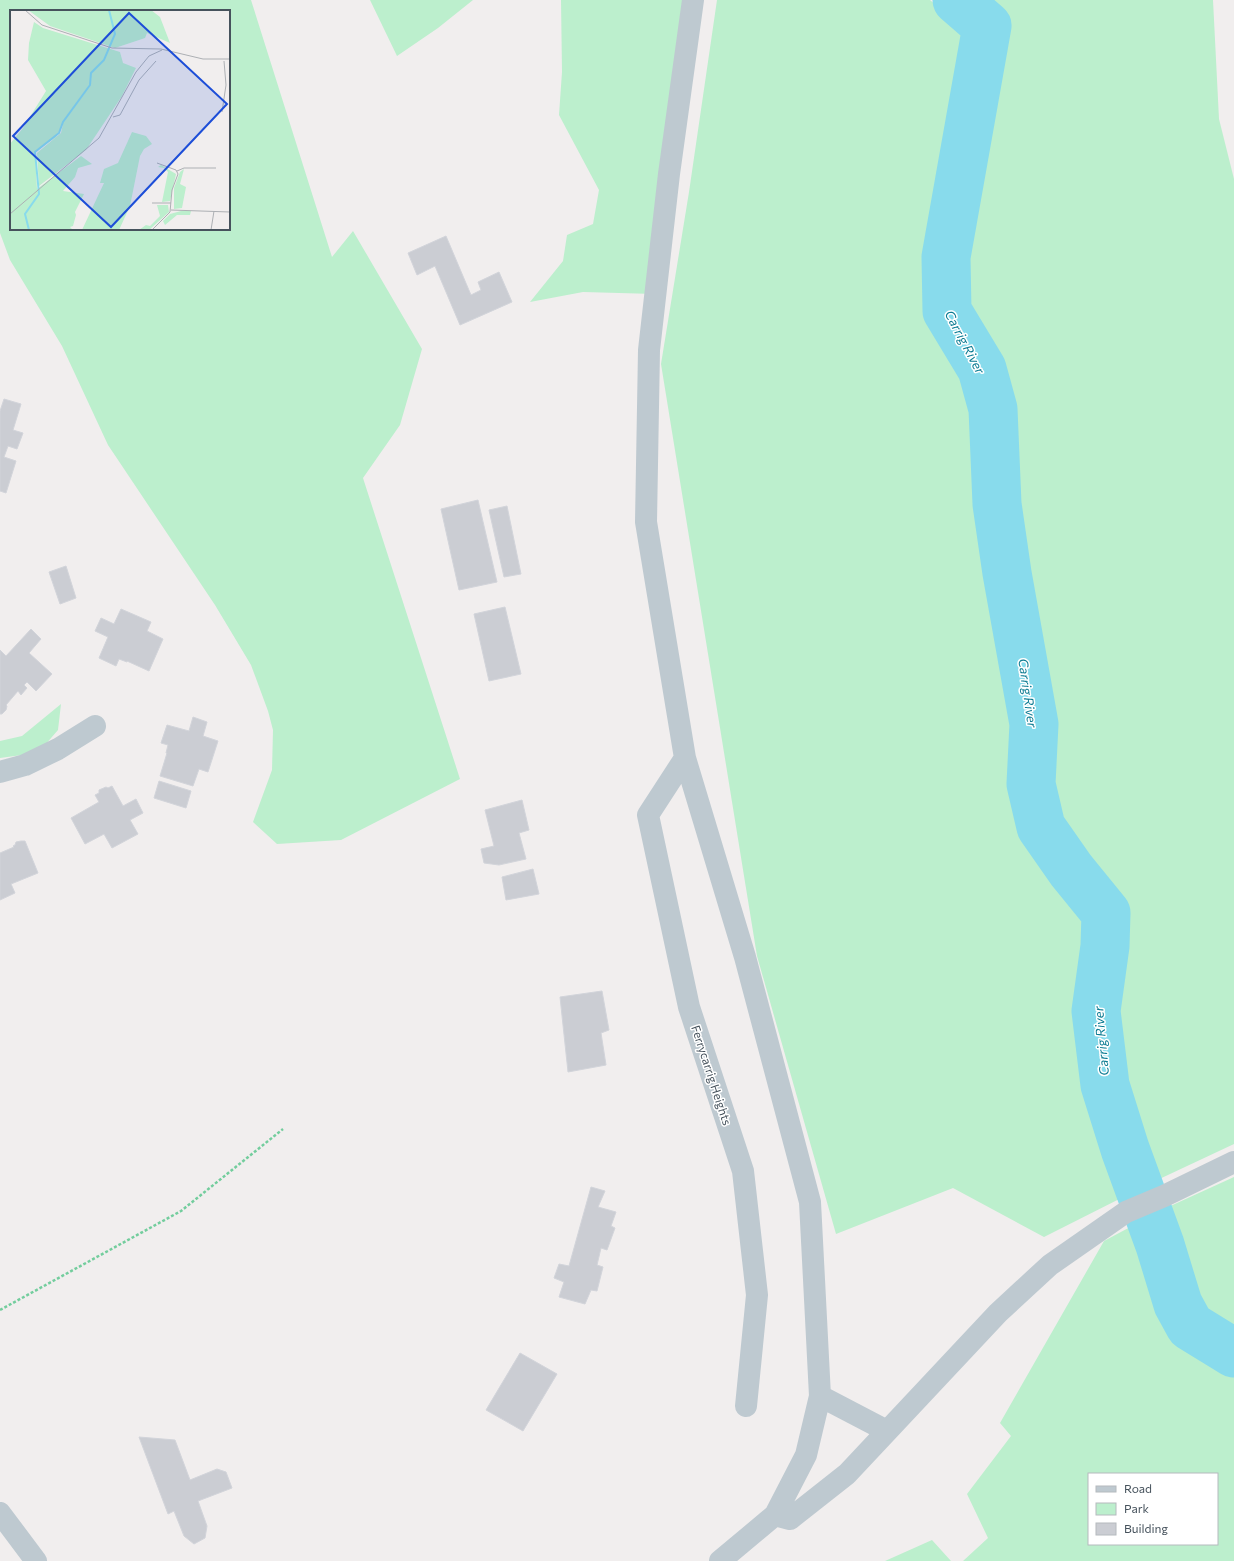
<svg xmlns="http://www.w3.org/2000/svg" width="1234" height="1561" font-family="Commissioner,sans-serif">
<rect width="100%" height="100%" fill="#f1eeee"/>
<path fill="#bcefcd" fill-rule="evenodd" d="M0,0H251L332,257L353,231L422,349L400,425L363,478L460,779L341,840L277,844L253,822L272,770L273,730L268,711L251,665L215,605L108,445L62,346L10,260L0,233ZM11,11H229V229H11Z
M370,0H473L438,28L397,56Z
M561,0H693L655,294L583,292L530,302L563,261L567,235L593,224L599,190L559,115L562,72Z
M717,0H930L969,34L936,196L934,327L974,397L988,393L982,369L947,311L946,263L987,26L957,0H1213L1219,119L1234,179V1144L1153,1182L1044,1237L953,1188L836,1234L757,956L661,364L689,192Z
M61,704L58,730L45,745L22,755L0,758V741L22,736Z
M1234,1177V1561H963L988,1538L967,1494L1011,1436L1000,1423L1104,1241L1166,1208ZM1089,1474H1217V1544H1089Z
M932,1540L951,1561H885Z"/>
<g fill="none" stroke-linecap="round" stroke-linejoin="round">
<path stroke="#88dbec" stroke-width="49" d="M957,0L987,26L946,257L947,311L982,369L993,409L997,504L1007,573L1034,724L1031,784L1041,827L1071,870L1106,913L1105,946L1096,1011L1105,1085L1125,1149L1160,1245L1178,1304L1190,1326L1234,1353"/>
</g>
<path fill="#cbcdd3" stroke="#d2d4da" d="M446,236L471,295L481,290L478,282L499,272L512,302L460,325L435,266L417,275L408,253Z
M4,399L21,404L13,430L23,433L17,449L8,446L4,457L16,461L6,493L0,491V411Z
M478,500L497,582L459,590L441,509Z
M507,506L521,574L504,577L489,510Z
M66,566L76,598L60,604L49,572Z
M505,607L521,674L489,681L474,614Z
M121,609L151,622L147,631L163,639L149,671L127,661V662L119,659L116,666L99,658L108,637L95,631L101,618L114,624Z
M31,629L41,639L29,653L52,674L36,691L27,682L24,685L27,688L21,695L18,691L6,705L7,706L6,710L2,714H0V650L6,656Z
M193,717L207,722L203,736L218,741L208,772L199,769L193,786L160,776L167,753H166L168,745L161,743L167,725L189,731Z
M159,781L191,791L186,808L154,798Z
M112,786L123,806L136,799L143,813L130,820L138,834L112,848L104,834L85,844L71,818L99,802L95,795L99,793V790L106,787L108,788Z
M522,800L529,830L519,833L526,859L499,865L484,863L481,849L494,846L485,810Z
M21,841H25L38,873L11,884L15,893L0,900V853L14,847L13,846L15,845L16,842Z
M533,869L539,894L506,900L502,877Z
M602,991L609,1030L601,1033L606,1065L568,1072L560,997Z
M591,1187L605,1191L598,1207L616,1212L611,1226L615,1228L607,1250L601,1248L597,1265L603,1267L597,1291L591,1290L585,1304L559,1297L564,1282L554,1278L559,1264L569,1266Z
M520,1353L557,1374L523,1431L486,1410Z
M139,1437L175,1440L190,1480L217,1469L226,1472L232,1488L198,1501L207,1526L205,1538L194,1544L184,1536L174,1511L168,1514Z"/>
<g fill="none" stroke-linecap="round" stroke-linejoin="round">
<path stroke="#73cd9d" stroke-width="2.5" stroke-dasharray="3 2" stroke-linecap="butt" d="M0,1310L181,1211L283,1129"/>
<path stroke="#bec9d0" stroke-width="22" d="M693,0L669,174L649,350L646,522L685,758L745,957L810,1202L820,1396L806,1455L775,1515L720,1561
M685,758L648,815L689,1007L743,1171L757,1295L746,1406
M0,772L25,765L58,749L95,726
M820,1396L887,1431
M0,1513L36,1561
M775,1515L790,1519L847,1474L998,1313L1050,1265L1126,1212L1164,1196L1234,1162"/>
</g>
<g text-anchor="middle" dominant-baseline="central" stroke-width="3" stroke-linejoin="round" paint-order="stroke">
<g font-size="12" fill="#46525c" stroke="#fff">
<text transform="translate(712 1075) rotate(72)">Ferrycarrig Heights</text>
</g>
<g font-size="13" font-style="italic" fill="#0c7b92" stroke="#fff">
<text transform="translate(965 342) rotate(62)">Carrig River</text>
<text transform="translate(1028 693) rotate(82)">Carrig River</text>
<text transform="translate(1101 1041) rotate(-95)">Carrig River</text>
</g>
</g>
<g transform="translate(10 10)">
<rect width="220" height="220" fill="#f1eeee"/>
<path d="M18,0H141L150,7L160,33L137,23L135,28L105,38L40,16ZM24,12L33,18L110,42L113,53L126,58L112,86L76,140L29,176L27,143L51,123L53,114L46,127L25,142L27,179L71,146L82,154L68,158L65,167L53,181L74,184L65,202L66,205L63,216L60,217L63,220H0V134L13,118L36,81L18,50L19,33ZM122,122L136,126L142,134L134,139L130,146L120,196L109,220H72L94,173H90L94,159L108,153ZM151,155L166,164L160,191L152,192L158,162L154,158L148,157ZM174,159L170,174L176,177L172,198L164,199V178L170,162ZM147,195H158L159,202L139,220H129L136,215L140,216L150,206ZM171,201H181L180,205H167L155,215L153,211L160,204Z" fill="#bcefcd"/>
<path fill="none" stroke="#88dbec" stroke-width="2" d="M19,220L15,204L29,184L25,142L49,123L53,112L80,75L81,63L94,50L105,24L99,0"/>
<path fill="none" stroke="#adb0b4" stroke-width="1" d="M15,0L32,15L102,38L151,39L193,49H220M212,102L216,75L214,51M103,107L110,105L129,70L146,51M167,161L174,158H206M142,193H161M161,200L220,202M0,204L89,128L126,62L139,46L152,40M142,220L160,202L162,180L168,164L166,160L147,153M201,220L204,201"/>
<path fill="#1d4ed8" fill-opacity="0.15" stroke="#1d4ed8" stroke-width="2" d="M119,3L217,94L101,217L3,126Z"/>
<rect width="220" height="220" fill="none" stroke="#46525c" stroke-width="2"/>
</g>
<rect x="1088" y="1473" width="130" height="72" fill="#ffffff" stroke="#b5babe"/>
<rect x="1096" y="1486" width="20" height="6" fill="#bec9d0" stroke="#b5babe"/>
<text x="1124" y="1493" font-size="12" fill="#46525c">Road</text>
<rect x="1096" y="1503" width="20" height="12" fill="#bcefcd" stroke="#b5babe"/>
<text x="1124" y="1513" font-size="12" fill="#46525c">Park</text>
<rect x="1096" y="1523" width="20" height="12" fill="#cbcdd3" stroke="#b5babe"/>
<text x="1124" y="1533" font-size="12" fill="#46525c">Building</text>
</svg>
